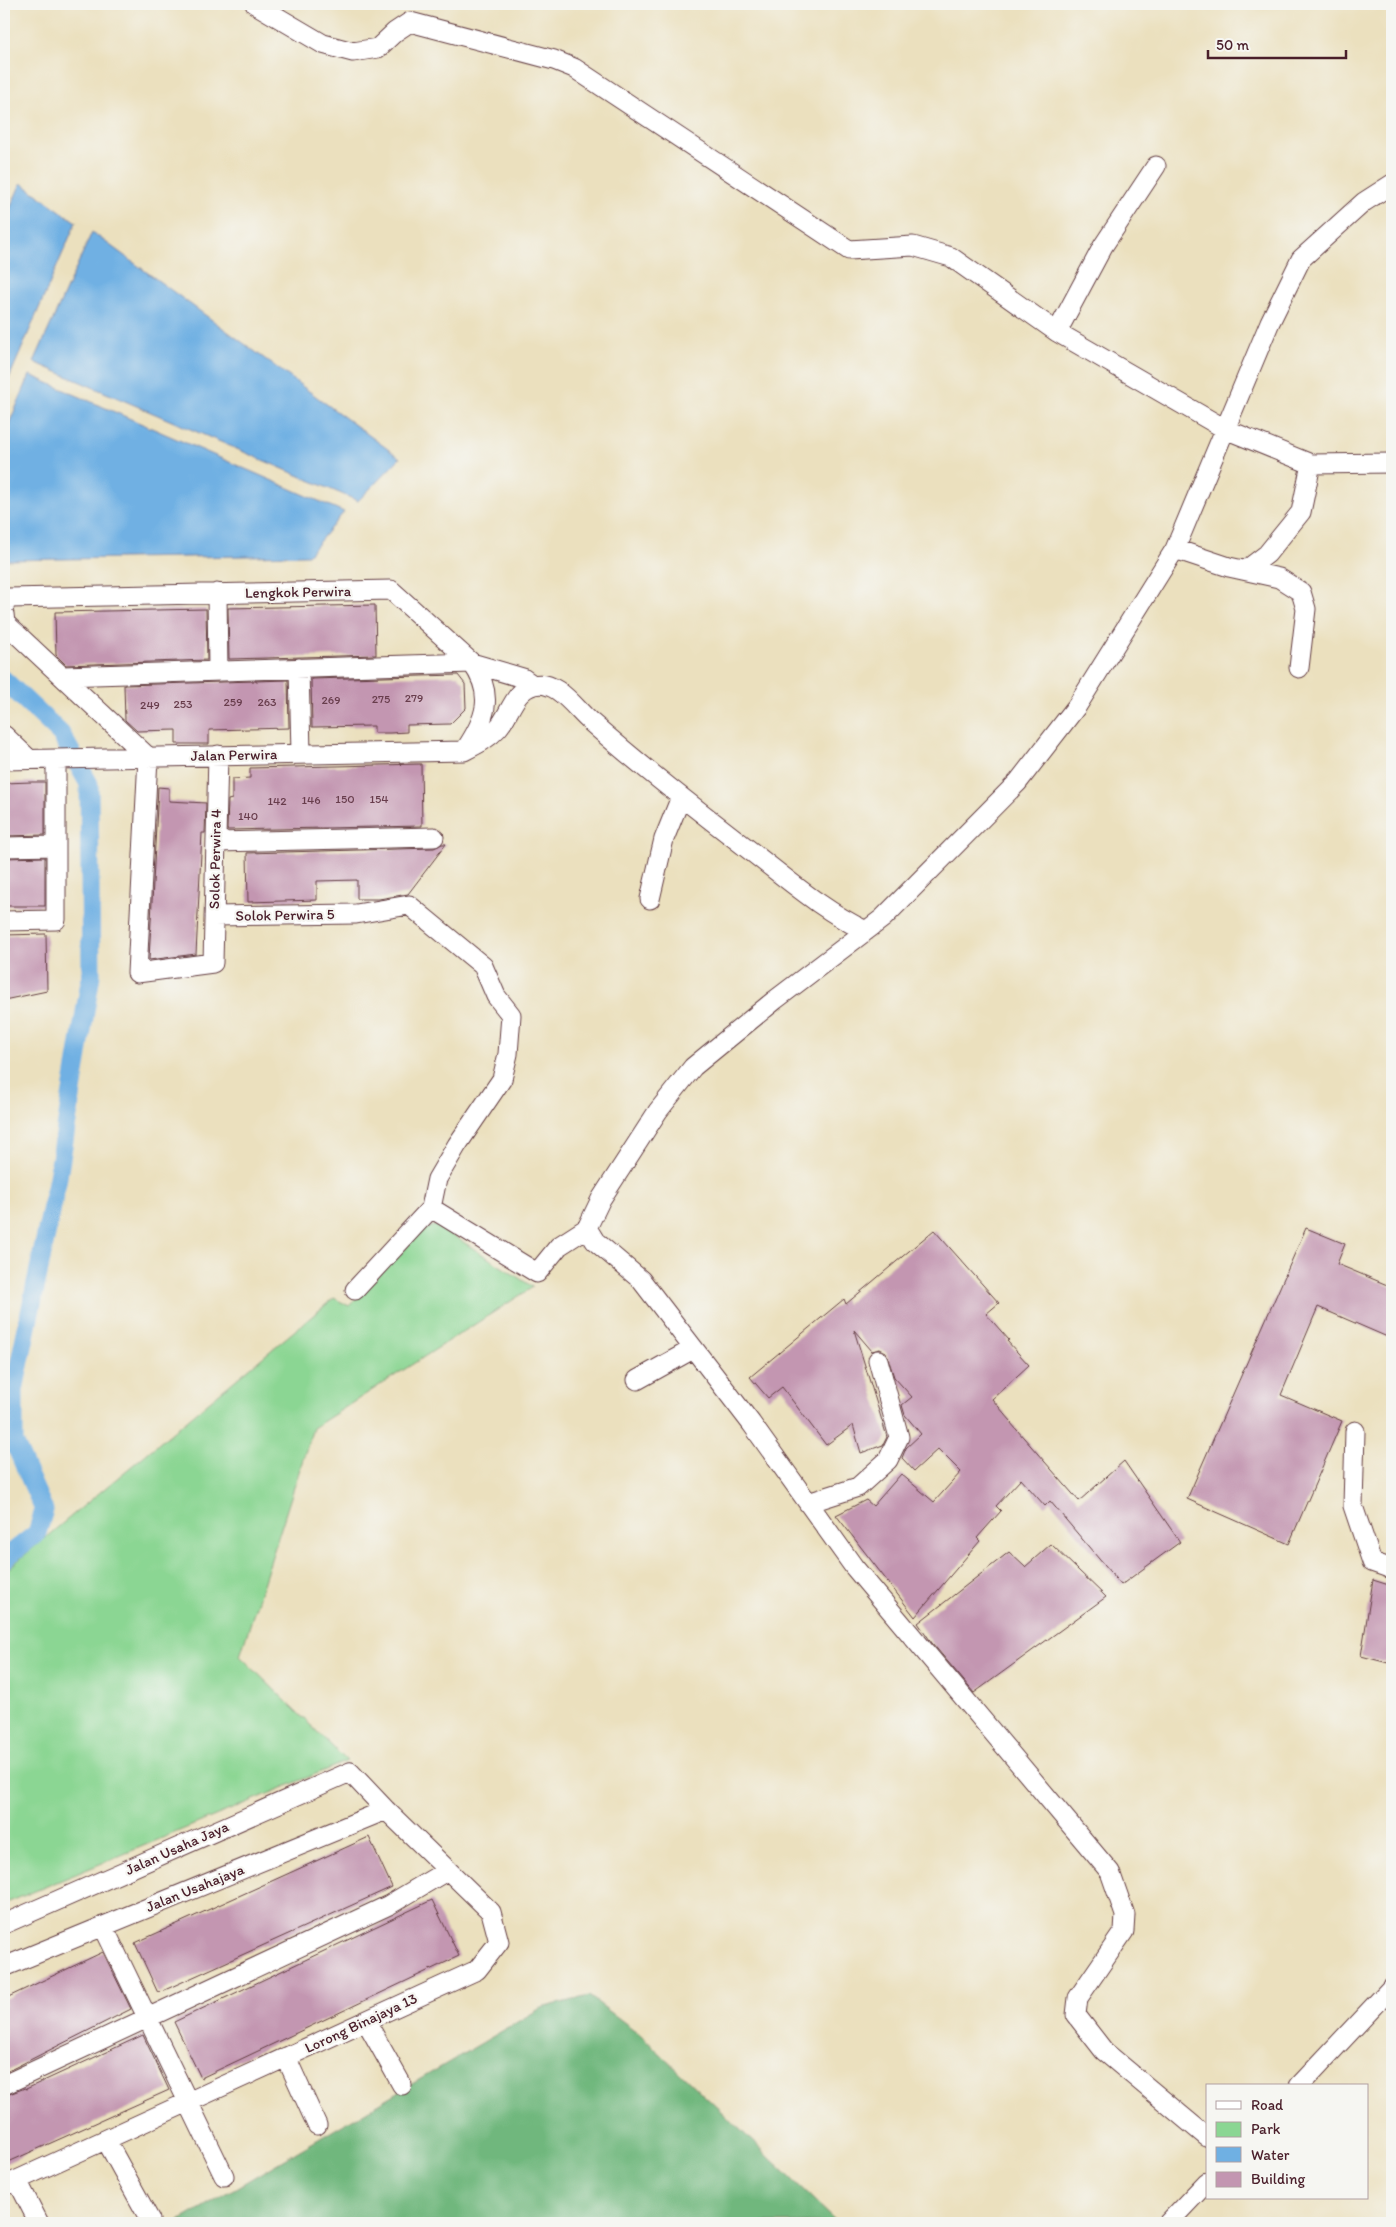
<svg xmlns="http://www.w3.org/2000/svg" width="1396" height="2227" font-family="Itim,sans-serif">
<rect width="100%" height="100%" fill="#f6f6f2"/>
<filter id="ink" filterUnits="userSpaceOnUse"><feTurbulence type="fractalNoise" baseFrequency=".02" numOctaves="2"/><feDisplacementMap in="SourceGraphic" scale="10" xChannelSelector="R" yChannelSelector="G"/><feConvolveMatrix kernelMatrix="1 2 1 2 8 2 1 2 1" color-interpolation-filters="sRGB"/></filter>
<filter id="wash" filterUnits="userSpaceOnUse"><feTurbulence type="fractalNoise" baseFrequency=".0096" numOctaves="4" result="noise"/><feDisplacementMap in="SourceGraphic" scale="20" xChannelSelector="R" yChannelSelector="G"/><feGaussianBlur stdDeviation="1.12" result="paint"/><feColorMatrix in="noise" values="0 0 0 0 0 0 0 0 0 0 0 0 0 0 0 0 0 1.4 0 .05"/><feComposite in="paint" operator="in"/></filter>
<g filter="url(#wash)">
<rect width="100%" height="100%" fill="#ebe0be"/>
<path fill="#8bd693" stroke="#6a7a5f" d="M437,1225L533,1287L313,1428L240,1656L347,1761L4,1904V1572L334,1298L349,1306L424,1229Z"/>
<path fill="#70b77d" stroke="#5d6b54" d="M589,1996L641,2035L838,2223H176L541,2008Z"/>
<path fill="#6fb0e3" stroke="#5c6887" d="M21,183L76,222L4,390V222Z
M92,232L400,458L358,501L34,362Z
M30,375L344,512L308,555L4,560V435Z"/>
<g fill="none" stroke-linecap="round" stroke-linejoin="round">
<path stroke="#6fb0e3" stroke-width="19" d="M4,680L61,734L89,784L91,975L58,1177L14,1390V1442L44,1510L37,1533L4,1559"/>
</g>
<g id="blocks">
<path fill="#c396b1" d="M375,605L376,655L229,659L228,608Z
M206,609L207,660L66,665L56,655L55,612Z
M458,675L465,684L466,708L450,724L407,725V732L390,733H374V726L312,727L311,679Z
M288,680L289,728L209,730V744H176V730L137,731L125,720L124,685Z
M421,764L422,826L227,830L228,800L232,799V779L250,778V768Z
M32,782H45V835L4,836V783Z
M158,787L169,788V801L206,803L205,833H202L196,954L149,960Z
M442,844H446L408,894L379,899H357V880L317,881V900L248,902L247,853L434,848Z
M45,857V906H4V858Z
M46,934L47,991L4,1000V935Z
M1306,1228L1345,1244L1337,1264L1392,1287V1339L1318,1307L1281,1395L1342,1421L1289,1544L1187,1499Z
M934,1230L999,1303L986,1314L1009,1340L1007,1341L1029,1365L992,1399L1011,1421L1010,1422L1079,1501L1124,1461L1180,1542L1121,1585L1050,1501L1045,1506L1021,1479L996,1506L1001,1511L977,1538L980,1541L915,1617L836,1515L866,1500L873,1506L901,1474L934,1502L961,1472L938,1449L914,1471L902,1458L906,1448L921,1434L905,1415L902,1405L912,1397L894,1377L886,1352L880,1349L872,1351L854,1330L887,1437L883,1445L861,1453L853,1425L826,1445L782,1387L768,1398L750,1377L844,1299L846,1304Z
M1051,1544L1106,1597L974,1693L932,1643L918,1623L1009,1552L1025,1567Z
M1373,1580L1392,1586V1664L1361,1656Z
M369,1837L392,1887L158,1993L135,1943Z
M432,1900L459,1956L201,2078L174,2022Z
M103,1952L131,2009L4,2073V1999Z
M143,2035L169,2090L4,2164V2096L25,2088L26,2089Z"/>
</g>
</g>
<g filter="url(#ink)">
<use href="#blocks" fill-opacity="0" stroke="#623c41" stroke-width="1"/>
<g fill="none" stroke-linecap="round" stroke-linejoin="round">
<g stroke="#623c41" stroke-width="21">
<path id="minor" d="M255,4L323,44L353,52L378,48L395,32L410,22L554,60L574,68L849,250L913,246L951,257L1057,332L1225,429L1311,464L1392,463
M1057,332L1103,246L1156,166
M1175,549L1229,567L1279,578L1301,592L1306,609L1299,668
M1246,570L1267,554L1301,512L1311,464
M217,593L218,671
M4,606L9,598L391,590L472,663C495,695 486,719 465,750
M4,614L5,623L148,757L137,973L213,963L218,755
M299,668L301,754
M63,676L472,663L523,678L533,685
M4,735L29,759
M4,760L464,751C478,744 488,739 498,728C510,715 514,690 534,685C557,679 576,710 592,723C642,767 695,808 748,849C786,878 823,911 866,931
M216,842L434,837
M4,847L56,846
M650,899L664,839L681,797
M214,916L356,914L409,905L483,966L496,996L511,1015L508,1054L502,1079L457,1145L437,1179L431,1208
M4,921L56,920V759
M587,1228L595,1241L641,1280L751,1423L854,1567L1110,1872L1125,1915L1124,1931L1078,1998L1076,2015L1104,2051L1207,2137
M355,1290L431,1208L537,1273L559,1246L587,1228L601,1199L658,1111L693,1067L775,1000L883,918L1018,782L1077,706L1175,549L1270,322L1301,259L1364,202L1392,184
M637,1380L693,1349
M1355,1431L1353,1506L1372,1562L1392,1569
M808,1503L858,1487L888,1460L899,1437L878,1360
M4,1924L350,1772L386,1810L491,1912L499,1942L477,1970L4,2186
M103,1926L224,2176
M4,1967L386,1810
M366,2021L402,2085
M286,2057L317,2125
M4,2085L389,1905L448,1870
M1299,2086L1392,1987
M106,2140L150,2220
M17,2180L39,2223
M1168,2223L1207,2182"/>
</g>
<use href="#minor" stroke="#fff" stroke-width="19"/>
</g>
</g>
<g text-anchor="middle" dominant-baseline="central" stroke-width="4.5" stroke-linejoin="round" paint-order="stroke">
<g font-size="12" fill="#683d4c">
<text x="414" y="698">279</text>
<text x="381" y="699">275</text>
<text x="331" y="700">269</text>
<text x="233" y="702">259</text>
<text x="267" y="702">263</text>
<text x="183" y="704">253</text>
<text x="150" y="705">249</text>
<text x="345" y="799">150</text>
<text x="379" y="799">154</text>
<text x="311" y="800">146</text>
<text x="277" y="801">142</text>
<text x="248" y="816">140</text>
</g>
<g font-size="15" fill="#4a1f2b" stroke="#f6f6f2">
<text transform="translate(298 592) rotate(-1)">Lengkok Perwira</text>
<text transform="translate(234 755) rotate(-1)">Jalan Perwira</text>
<text transform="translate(215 859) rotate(-89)">Solok Perwira 4</text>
<text transform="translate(285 915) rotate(-1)">Solok Perwira 5</text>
<text transform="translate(177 1848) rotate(-24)">Jalan Usaha Jaya</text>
<text transform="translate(195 1888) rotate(-22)">Jalan Usahajaya</text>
<text transform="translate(361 2023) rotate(-25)">Lorong Binajaya 13</text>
</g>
</g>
<rect width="1396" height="2227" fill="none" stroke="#f6f6f2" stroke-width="20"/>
<rect x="1206" y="2084" width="162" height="115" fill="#f6f6f2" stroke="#b1a0a2"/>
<rect x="1216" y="2101" width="25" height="8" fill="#ffffff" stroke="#b1a0a2"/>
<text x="1251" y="2110" font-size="15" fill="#4a1f2b">Road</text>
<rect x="1216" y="2122" width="25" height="15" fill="#8bd693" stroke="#b1a0a2"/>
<text x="1251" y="2134" font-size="15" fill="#4a1f2b">Park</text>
<rect x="1216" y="2147" width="25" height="15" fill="#6fb0e3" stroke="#b1a0a2"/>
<text x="1251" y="2160" font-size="15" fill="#4a1f2b">Water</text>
<rect x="1216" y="2172" width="25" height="15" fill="#c396b1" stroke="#b1a0a2"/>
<text x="1251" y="2184" font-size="15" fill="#4a1f2b">Building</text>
<path d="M1208 50v8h138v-8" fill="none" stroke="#4a1f2b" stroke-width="2.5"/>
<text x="1216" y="50" font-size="15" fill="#4a1f2b" stroke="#f6f6f2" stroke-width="4" paint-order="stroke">50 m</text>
</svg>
